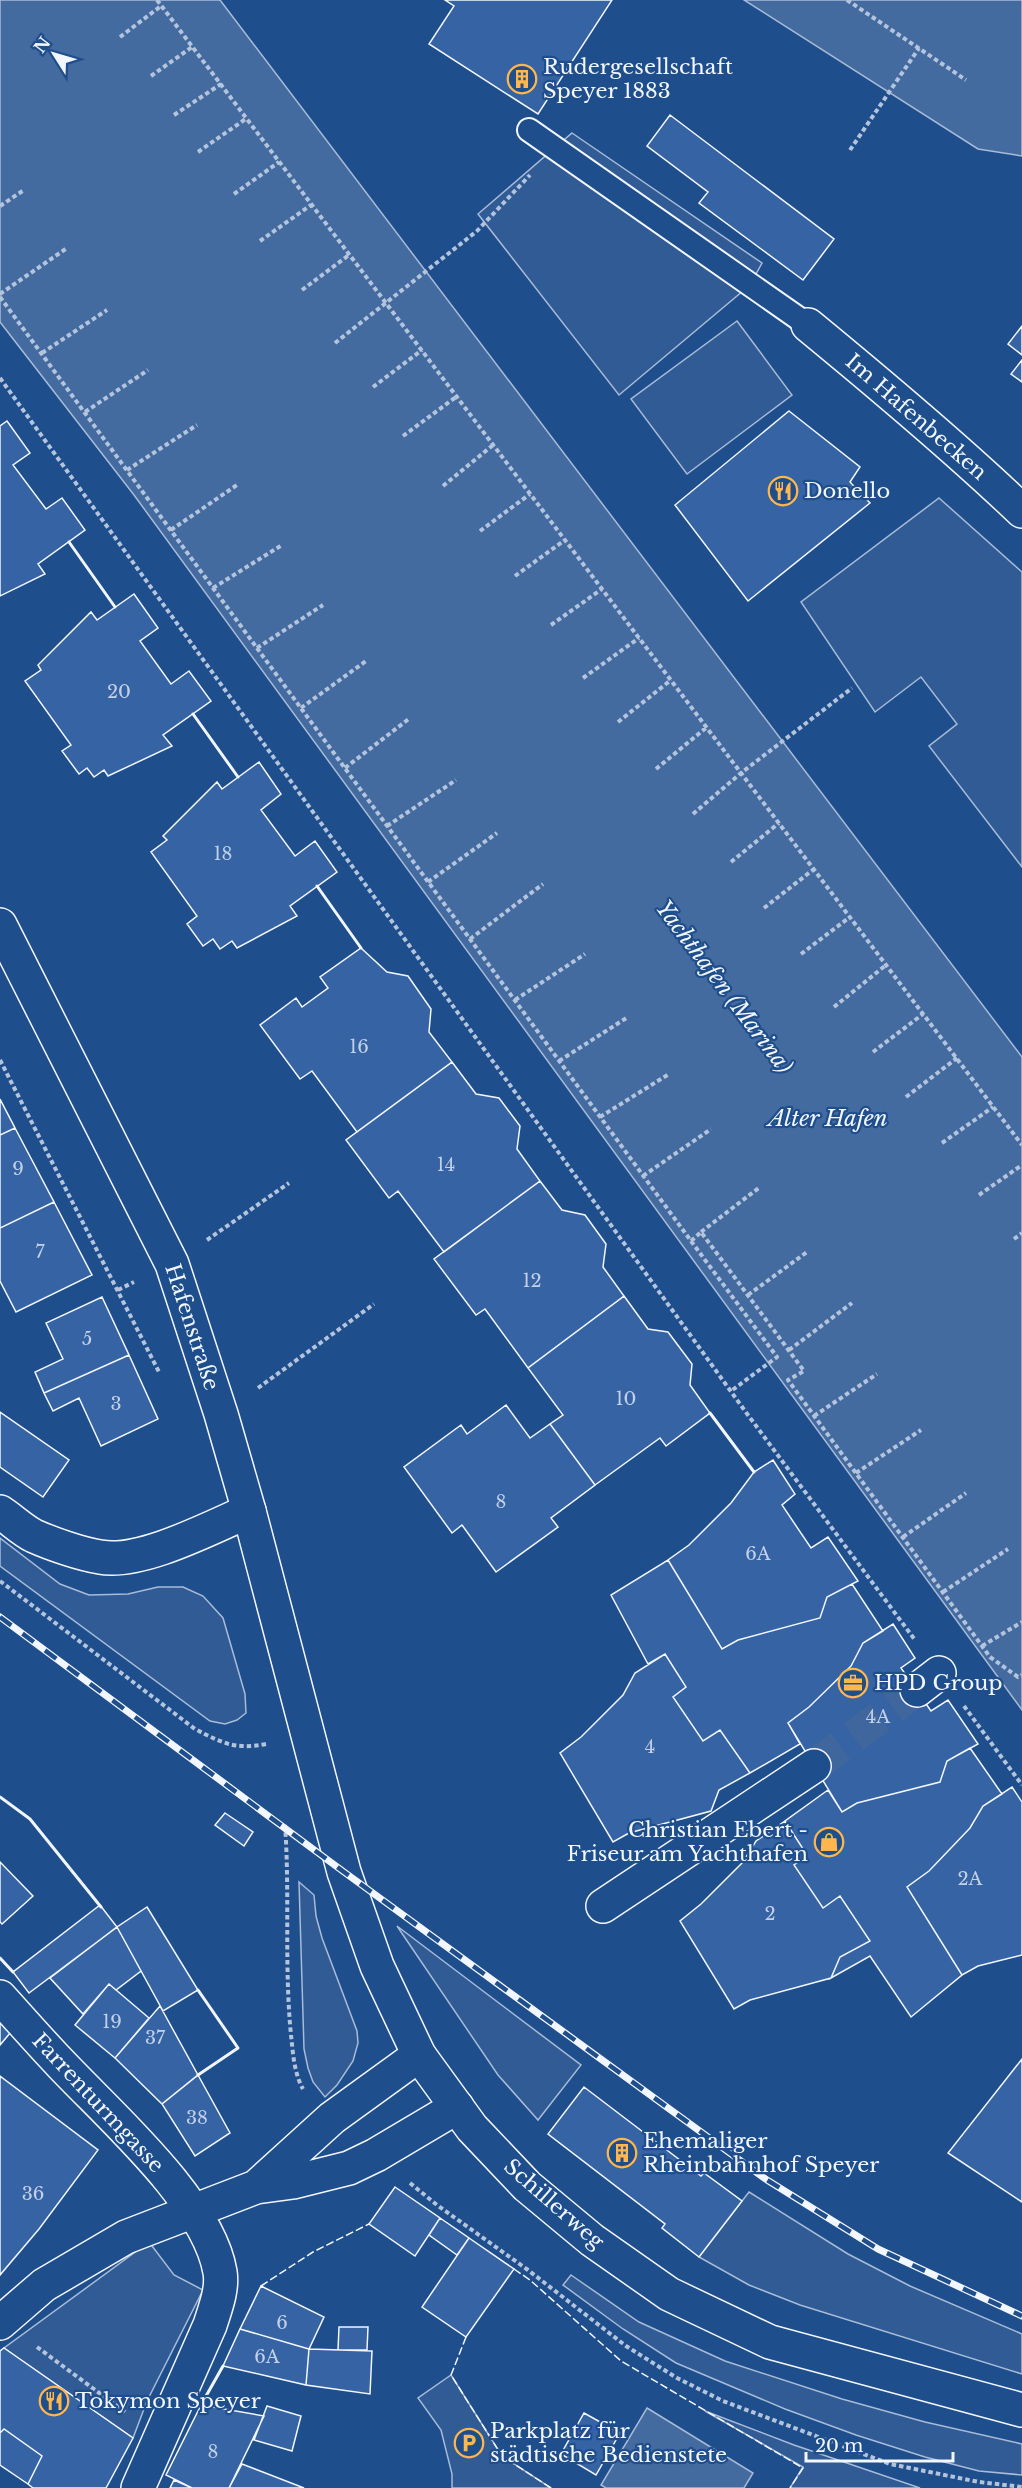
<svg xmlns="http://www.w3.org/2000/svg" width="1022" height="2488" font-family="'Libre Baskerville',serif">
<rect width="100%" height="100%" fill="#1f4e8c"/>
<path fill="#305b95" stroke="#a8bbd7" stroke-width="1.5" d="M572,133L762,263L750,285L619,395L478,214Z
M737,321L792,395L687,474L631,399Z
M939,498L1022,572V867L929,746L957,724L921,677L875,712L801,602Z
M0,1538L60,1584L89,1595L128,1594L158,1587H183L203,1596L223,1618L245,1694L246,1713L237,1720L225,1724L210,1721L0,1566Z
M299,1882L314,1895L316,1916L322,1938L357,2031L358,2043L353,2061L337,2085L325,2097L313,2082L308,2068L304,2049Z
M397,1926L581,2065L538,2120L498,2075Z
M749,2192L848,2254L910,2286L1022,2334V2374L800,2305L749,2285L699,2257Z
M149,2242L174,2275L203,2290L147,2401L133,2438L4,2348Z
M571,2275L639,2322L725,2361L842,2399L925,2422L1022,2444V2475L979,2471L925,2457L856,2435L785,2409L676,2363L623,2329L563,2285Z
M451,2375L502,2456L551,2488H452V2474L441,2430L418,2398Z
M705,2411L794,2445L920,2488H790L803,2467Z"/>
<path fill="#446ba0" stroke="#a8bbd7" stroke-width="1.5" d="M0,0H220L1022,1057V1710L134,495L0,322Z
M744,0H1022V156L978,149Z
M647,2408L753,2473L744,2488H606L601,2485Z"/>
<path fill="#3563a3" stroke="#f2f6ff" stroke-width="1.5" d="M445,0H612L538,114L429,44L454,6Z
M670,115L834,239L803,280L699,203L708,192L647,146Z
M1022,326V355L1008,344Z
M1022,360V382L1011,374Z
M789,411L860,467L850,482L870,503L748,601L675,505Z
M7,421L30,453L13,465L46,509L62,498L85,530L38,564L45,574L0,596V426Z
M134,594L158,628L140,641L171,684L189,671L211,701L163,735L172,746L108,776L104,770L94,777L87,768L79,774L62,751L71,745L25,681L41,670L38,665L91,612L97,620Z
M259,762L281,794L261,810L295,856L315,841L337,872L290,906L297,916L237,948L232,941L220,949L213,939L203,946L187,924L197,916L151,852L167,840L163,836L217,782L222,789Z
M361,948L387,972L408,976L431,1009L429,1032L452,1062L357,1132L312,1071L300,1079L260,1025L296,998L302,1007L328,988L320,977Z
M452,1062L476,1094L499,1098L520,1126L517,1149L540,1181L444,1252L398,1191L389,1198L346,1140Z
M0,1099L15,1128L0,1135Z
M15,1128L54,1202L0,1228V1135Z
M540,1181L562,1210L585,1215L606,1244L603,1267L624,1296L528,1368L485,1309L476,1315L434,1259Z
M54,1202L92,1275L16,1312L0,1281V1228Z
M624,1296L648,1329L668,1332L692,1364L690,1385L710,1413L666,1446L660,1438L595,1485L550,1424L563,1415L528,1368Z
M102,1297L129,1355L44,1393L35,1372L63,1359L46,1323Z
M129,1355L158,1419L101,1446L79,1398L53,1411L44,1393Z
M506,1405L530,1438L550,1424L595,1485L551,1518L558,1527L496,1572L462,1525L452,1533L404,1467L461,1425L467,1434Z
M0,1412L69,1460L43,1497L0,1467Z
M773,1460L795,1494L782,1505L811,1548L828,1537L858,1581L827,1597L820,1618L738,1640L722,1649L668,1560L689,1545L731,1503L754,1472Z
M668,1560L722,1649L738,1640L820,1618L827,1597L852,1584L883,1631L863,1643L851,1666L809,1707L788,1723L800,1744L750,1773L720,1730L703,1741L673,1697L686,1687L665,1654L648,1664L611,1595Z
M893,1624L915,1658L901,1668L931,1711L948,1700L978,1744L947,1761L940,1782L857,1803L842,1812L788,1723L809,1707L851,1666L863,1643Z
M665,1654L686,1687L673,1697L703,1741L720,1730L750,1773L719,1790L711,1811L629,1833L613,1842L560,1753L581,1737L623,1695L635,1673Z
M970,1748L1002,1794L983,1806L970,1828L929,1871L907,1887L962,1975L911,2017L870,1956L831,1978L840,1957L870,1941L840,1896L823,1908L794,1865L807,1855L785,1821L828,1790L842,1812L857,1803L940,1782L947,1761Z
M1012,1787L1022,1802V1955L978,1966L962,1975L907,1887L929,1871L970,1828L983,1806Z
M225,1813L253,1832L244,1846L215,1825Z
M785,1821L807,1855L794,1865L823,1908L840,1896L870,1941L840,1957L831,1978L750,2000L734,2009L680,1921L701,1904L743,1862L756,1841Z
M0,1862L33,1896L2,1924L0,1922Z
M100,1905L117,1927L29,1993L13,1972Z
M147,1907L198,1990L163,2011L117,1927Z
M117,1927L141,1971L116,1990L109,1984L83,2014L50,1978Z
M109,1984L149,2018L115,2058L75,2025Z
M160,2006L198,2075L162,2104L115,2058Z
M0,2021L11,2032L0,2045Z
M1022,2059V2202L948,2153Z
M198,2075L230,2133L195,2156L162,2104Z
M0,2076L98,2150L39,2229L0,2275Z
M584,2087L701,2176L704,2173L742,2201L699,2257L662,2228L665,2224L548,2134Z
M395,2187L440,2218L415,2256L369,2224Z
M440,2218L469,2238L457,2255L429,2235Z
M469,2238L514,2269L466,2337L422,2307Z
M261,2286L324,2317L309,2349L240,2329Z
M339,2327H368L367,2350H338Z
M240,2329L309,2349L306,2385L223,2366Z
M4,2348L133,2438L106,2488H33L28,2484L42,2456L4,2429L0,2433V2351Z
M309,2349L372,2351L370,2394L306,2385Z
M201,2405L264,2416L229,2488H192L166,2475Z
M267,2406L301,2416L292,2451L254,2440Z
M584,2413L620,2433L596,2475L561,2454Z
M4,2429L42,2456L28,2484L0,2465V2433Z
M242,2464L304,2488H229Z
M174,2480L192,2488H170Z"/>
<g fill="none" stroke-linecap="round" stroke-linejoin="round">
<path stroke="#3f679d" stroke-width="33" stroke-dasharray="33 16" stroke-linecap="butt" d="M814,1766L917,1690"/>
<g stroke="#f2f6ff" stroke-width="26">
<path id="lane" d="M529,130L808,325"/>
</g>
<g stroke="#f2f6ff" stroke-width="36">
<path id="street" d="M808,325C881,385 954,446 1022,511
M0,1512C11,1519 22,1530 34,1536C52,1544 81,1554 100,1557C140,1565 212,1527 249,1511
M917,1690L939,1673
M603,1906L814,1766
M0,1997C20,2019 40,2042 61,2064C110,2116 208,2201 220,2272C223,2289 215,2309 210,2325L138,2488
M256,2187L332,2118L419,2055
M0,2323L44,2285L126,2237L256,2187L293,2182L349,2168L376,2155L457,2107"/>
</g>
<g stroke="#f2f6ff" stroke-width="36">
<path id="secondary" d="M0,925L172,1264L221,1414L249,1511L344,1872L377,1966L419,2055L472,2128L527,2186L592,2240L669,2294L770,2342L1022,2410"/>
</g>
<path stroke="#b3c4dc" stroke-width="4" stroke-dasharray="4.5 3" stroke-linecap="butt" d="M157,0L1022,1145
M847,0L966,80
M120,37L161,6
M151,76L192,47
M174,115L221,84
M850,150L919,48
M198,152L247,118
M234,194L279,162
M0,206L24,190
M260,241L311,205
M302,290L349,255
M0,294L67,248
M0,297L691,1241L701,1232L804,1371L788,1380L990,1657L1018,1677L1022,1675
M335,343L477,231L530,175
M42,353L107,310
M0,378L745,1411L915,1640
M373,387L422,350
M85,412L148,370
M403,436L456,397
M127,470L197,425
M443,486L493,445
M171,530L237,485
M480,531L530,494
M515,576L565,540
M213,588L282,545
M551,625L602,589
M257,648L323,605
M583,678L639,638
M301,708L366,661
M618,722L671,680
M345,768L410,718
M656,769L707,727
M693,814L741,773L852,688
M387,826L456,780
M731,862L779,823
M428,882L497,833
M764,908L814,869
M470,939L543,884
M801,954L850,917
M515,1000L585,954
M834,1007L886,965
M873,1052L923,1014
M0,1060L160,1374
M559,1061L628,1017
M906,1097L957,1058
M600,1117L669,1074
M942,1143L993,1107
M643,1176L711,1129
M979,1195L1022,1165
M701,1232L760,1187
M1014,1239L1022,1233
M207,1240L289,1183
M691,1241L777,1357L731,1391
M118,1290L134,1282
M748,1295L807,1252
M789,1350L852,1303
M258,1388L374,1304
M814,1416L877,1374
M856,1473L921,1430
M903,1537L966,1493
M0,1581L195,1729C222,1743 235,1750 266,1744
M943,1592L1008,1549
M982,1646L1022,1622
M964,1706L1022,1785
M285,1825C290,1895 284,1965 291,2035C293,2053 294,2073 303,2089
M410,2183L437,2205L528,2270L626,2346L677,2378L723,2401L890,2464L979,2482L1022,2487
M37,2347L125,2412"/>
<use href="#lane" stroke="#1f4e8c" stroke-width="22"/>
<use href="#street" stroke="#1f4e8c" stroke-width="33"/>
<use href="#secondary" stroke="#1f4e8c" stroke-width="33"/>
<g stroke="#f2f6ff" stroke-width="7">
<path id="rail" d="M0,1617L344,1872L767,2180L878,2249L1022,2316"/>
</g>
<use href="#rail" stroke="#1f4e8c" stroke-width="4.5" stroke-dasharray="14" stroke-linecap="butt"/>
<path stroke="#f2f6ff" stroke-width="1.5" stroke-dasharray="8 3" stroke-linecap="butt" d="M514,2269L530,2280L621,2361L803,2468L790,2488
M261,2286L313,2252L369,2224
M466,2337L451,2375L502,2456L551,2488"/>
<path stroke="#f2f6ff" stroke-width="3" d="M69,542L115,607
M193,714L238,777
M317,886L361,948
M710,1413L754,1472
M0,1797L30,1819L101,1907
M0,1958L13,1972
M198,1990L238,2048L198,2075
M201,2405L223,2366"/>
</g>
<defs>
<g id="building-ring" transform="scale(1.5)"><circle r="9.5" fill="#1f4e8c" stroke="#ffb74d" stroke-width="1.5"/><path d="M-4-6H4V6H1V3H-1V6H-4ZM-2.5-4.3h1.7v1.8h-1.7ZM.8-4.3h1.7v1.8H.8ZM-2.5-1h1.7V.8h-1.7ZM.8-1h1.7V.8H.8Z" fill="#ffb74d"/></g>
<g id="restaurant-ring" transform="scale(1.5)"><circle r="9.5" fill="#1f4e8c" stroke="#ffb74d" stroke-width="1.5"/><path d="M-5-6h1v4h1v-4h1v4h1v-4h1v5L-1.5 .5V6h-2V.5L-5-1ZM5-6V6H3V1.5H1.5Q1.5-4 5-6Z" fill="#ffb74d"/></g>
<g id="office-ring" transform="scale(1.5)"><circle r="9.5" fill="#1f4e8c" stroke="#ffb74d" stroke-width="1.5"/><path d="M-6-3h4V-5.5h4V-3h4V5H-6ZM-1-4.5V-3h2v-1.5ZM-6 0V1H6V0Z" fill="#ffb74d"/></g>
<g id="shop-ring" transform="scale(1.5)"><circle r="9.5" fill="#1f4e8c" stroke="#ffb74d" stroke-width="1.5"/><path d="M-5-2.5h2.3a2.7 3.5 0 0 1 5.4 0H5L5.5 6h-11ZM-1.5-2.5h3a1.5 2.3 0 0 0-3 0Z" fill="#ffb74d"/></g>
<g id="parking-ring" transform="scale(1.5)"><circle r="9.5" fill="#1f4e8c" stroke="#ffb74d" stroke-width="1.5"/><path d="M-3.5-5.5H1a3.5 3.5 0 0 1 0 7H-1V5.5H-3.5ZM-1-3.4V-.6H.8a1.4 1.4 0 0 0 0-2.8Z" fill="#ffb74d"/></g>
</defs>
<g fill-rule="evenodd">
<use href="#building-ring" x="522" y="79"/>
<use href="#restaurant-ring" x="783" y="491"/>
<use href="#office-ring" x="853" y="1683"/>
<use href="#shop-ring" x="829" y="1842"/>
<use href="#building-ring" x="622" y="2153"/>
<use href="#restaurant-ring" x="54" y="2401"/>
<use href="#parking-ring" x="469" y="2443"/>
</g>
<g text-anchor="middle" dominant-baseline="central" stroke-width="4.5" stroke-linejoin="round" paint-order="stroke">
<g font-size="18" fill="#c3d1e8">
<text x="119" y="692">20</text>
<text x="223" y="854">18</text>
<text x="359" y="1047">16</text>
<text x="446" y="1165">14</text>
<text x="18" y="1169">9</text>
<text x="40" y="1252">7</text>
<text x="532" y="1281">12</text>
<text x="87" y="1339">5</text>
<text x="626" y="1399">10</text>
<text x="116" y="1404">3</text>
<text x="501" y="1502">8</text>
<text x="758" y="1554">6A</text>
<text x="878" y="1717">4A</text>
<text x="650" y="1747">4</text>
<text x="970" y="1879">2A</text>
<text x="770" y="1914">2</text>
<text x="112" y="2022">19</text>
<text x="155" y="2038">37</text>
<text x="197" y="2118">38</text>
<text x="33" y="2194">36</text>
<text x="282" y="2323">6</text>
<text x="267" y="2357">6A</text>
<text x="213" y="2452">8</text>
</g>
<g font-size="21" fill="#f2f6ff" stroke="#1f4e8c" text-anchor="start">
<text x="543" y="67">Rudergesellschaft<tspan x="543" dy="24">Speyer 1883</tspan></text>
<text x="804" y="491">Donello</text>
<text x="874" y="1683">HPD Group</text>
<text x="808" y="1830" text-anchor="end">Christian Ebert -<tspan x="808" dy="24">Friseur am Yachthafen</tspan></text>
<text x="643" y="2141">Ehemaliger<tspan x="643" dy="24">Rheinbahnhof Speyer</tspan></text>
<text x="75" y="2401">Tokymon Speyer</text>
<text x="490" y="2431">Parkplatz für<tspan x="490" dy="24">städtische Bedienstete</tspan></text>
</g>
<g font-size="21" fill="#f2f6ff" stroke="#1f4e8c">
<text transform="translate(916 417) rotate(41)">Im Hafenbecken</text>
<text transform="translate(192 1327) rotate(72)">Hafenstraße</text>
<text transform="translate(98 2103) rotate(47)">Farrenturmgasse</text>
<text transform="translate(554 2204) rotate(41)">Schillerweg</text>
</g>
<g font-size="22" font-style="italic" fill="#f2f6ff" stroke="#1f4e8c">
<text transform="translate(724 987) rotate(53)">Yachthafen (Marina)</text>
<text x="828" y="1118">Alter Hafen</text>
</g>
</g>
<g transform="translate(54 54) rotate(307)" stroke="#1f4e8c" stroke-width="4.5" paint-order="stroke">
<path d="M0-4.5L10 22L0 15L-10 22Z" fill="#f2f6ff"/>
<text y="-9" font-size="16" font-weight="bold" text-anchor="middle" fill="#f2f6ff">N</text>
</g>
<path d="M806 2452v9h147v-9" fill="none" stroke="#f2f6ff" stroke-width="3"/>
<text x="815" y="2452" font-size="18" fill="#f2f6ff" stroke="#1f4e8c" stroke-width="4.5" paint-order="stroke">20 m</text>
</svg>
